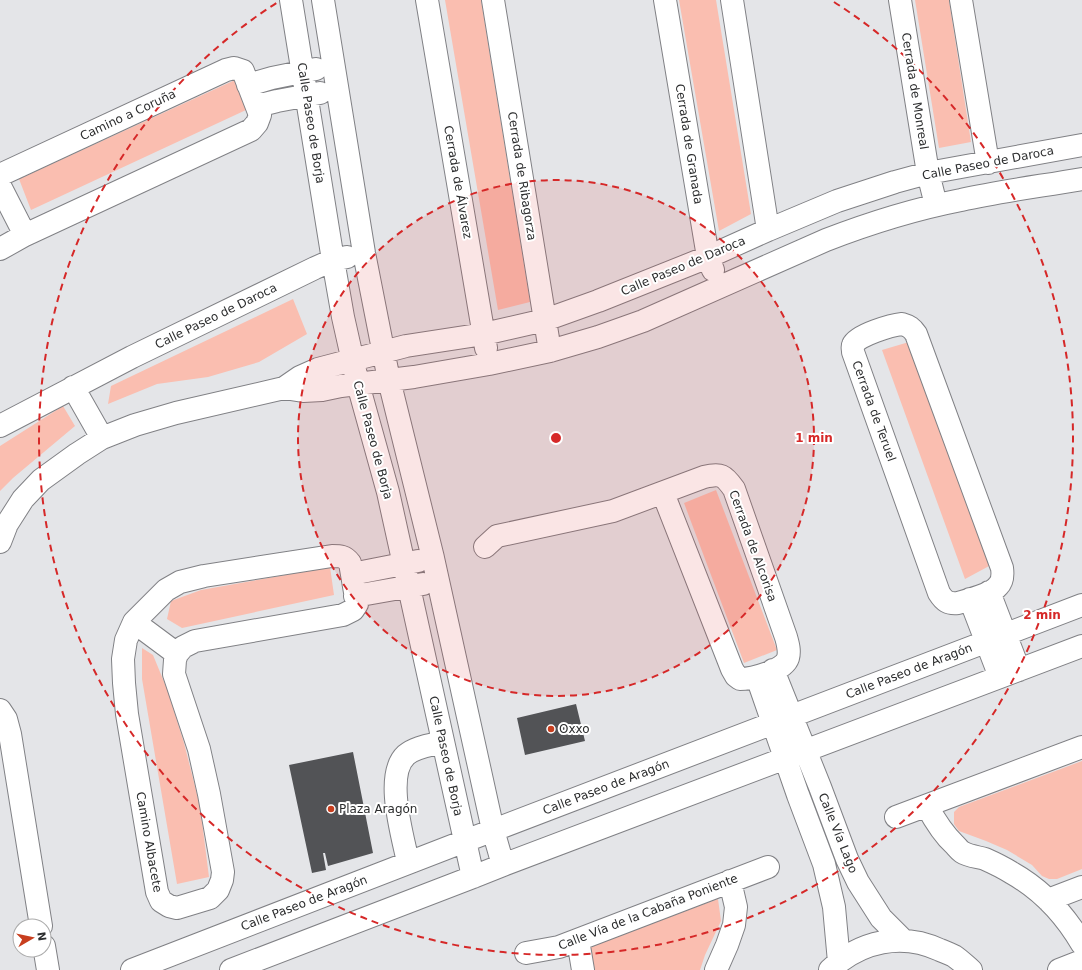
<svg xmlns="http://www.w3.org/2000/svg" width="1082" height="970" font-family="'DejaVu Sans',sans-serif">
<rect width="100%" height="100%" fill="#e4e5e8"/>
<path fill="#fabeb0" d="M445,0H481L530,302L498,310Z
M679,0H716L751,214L719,231Z
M915,0H949L971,142L939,148Z
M235,80L246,110L31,210L19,179Z
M293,299L307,334L259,362L208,377L157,384L108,404L111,386Z
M909,342L991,565L965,579L882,350Z
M63,406L75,426L13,478L0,491V446Z
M716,490L777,650L744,663L684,503Z
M330,567L334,595L182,628L167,619L171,601L201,590Z
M142,648L153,655L167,689L184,743L200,806L209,877L177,884L142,679Z
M1082,761V869L1057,879H1049L1042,876L1032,865L1007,850L986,841L959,831L954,824V812L959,807Z
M718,899L721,921L705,955L700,970H589L586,948Z"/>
<path fill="#525356" d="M576,704L585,741L525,755L517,718Z
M353,752L373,853L328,866L325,853H323L326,870L312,873L289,765Z"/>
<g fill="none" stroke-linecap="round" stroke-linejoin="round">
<g stroke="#808185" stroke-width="24">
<path id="minor" d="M291,0L333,260L343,317L358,384L388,492L473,877
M323,0L364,253L389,380L433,558L493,830L503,865
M427,0L486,348
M493,0L550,351
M665,0L708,257L713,270
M732,0L768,230
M900,0L928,173L936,205
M961,0L988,163
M248,85L272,78L316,69
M257,106L277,101L320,93
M0,175L226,70L234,68L243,71L260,115L257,123L251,130L25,235L0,249
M0,186L25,235
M902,324C909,326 912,328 916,334L1002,568C1003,575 1003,581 998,586C992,594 968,600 958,603C948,604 944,601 939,593L853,352C853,349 852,347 853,345C857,335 892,325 902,324Z
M73,387L102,438
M284,388L300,377L318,369L337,364L406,346L484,334L545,320L598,301L708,257L768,230L837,201L895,182L928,173L1082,145
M0,426L132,357L315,268L333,260L347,257
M0,542L7,524L23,499L41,480L77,454L102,438L135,425L176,413L284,388L303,391L322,390L341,386L414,377L489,364L550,351L598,337L643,321L826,240C870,223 915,209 961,200C1001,191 1042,186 1082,179
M485,547L497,536L613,511L704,477C721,473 724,475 734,489L786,637C788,644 790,651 788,658C784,671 752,679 740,679L736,676L732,669L663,493
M332,556C340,556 345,556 350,563L357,604L353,610L343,615L195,641L183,647L177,654L175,660L174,674L199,749L209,794L223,872L222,880L218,890L210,898L177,908L169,906L161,901L157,892L127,714L124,683L123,659L126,640L134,622L166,590L180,582L204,576Z
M352,574L418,561
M989,592L1019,670
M355,596L423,584
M970,599L1000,677
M134,622L177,654
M773,670L820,787L847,859L858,882L881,918L903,940
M757,677L798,795L824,864L834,907L839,962
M0,710L6,719L10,734L41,926
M927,806C935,821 943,834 955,845C957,847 959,850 962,852C968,856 978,857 985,859C994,863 1004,868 1012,873C1042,890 1065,915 1082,944
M896,817L1082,747
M408,862C403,837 384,775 406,755C415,747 431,745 443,742
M1048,900L1082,887
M578,940L583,970
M44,946L48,970
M526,953L559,947L768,867
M132,970L465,841L1082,605
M231,970L473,877L503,865L1082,646
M716,970L727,945L734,925L736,907L730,881
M830,970C860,941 902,932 940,950C945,952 950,954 954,956C960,960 966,966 971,970
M1059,970L1082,961"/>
</g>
<use href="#minor" stroke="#fff" stroke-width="22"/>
</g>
<circle cx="556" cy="438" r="258" fill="#d62828" fill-opacity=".12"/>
<g fill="none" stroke="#d62828" stroke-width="2" stroke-dasharray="7 5">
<circle cx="556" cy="438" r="258"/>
<path d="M834 2A517 517 0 1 1 278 2"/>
</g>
<g fill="#c83e1e" stroke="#fff" stroke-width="1.5">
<circle cx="551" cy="729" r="4"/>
<circle cx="331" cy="809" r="4"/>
</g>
<g text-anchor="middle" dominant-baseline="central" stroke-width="4" stroke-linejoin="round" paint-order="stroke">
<g font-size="12" fill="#2c2d2e" stroke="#fff">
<text transform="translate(915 91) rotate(81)">Cerrada de Monreal</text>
<text transform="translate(128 115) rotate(-25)">Camino a Coruña</text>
<text transform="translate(311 123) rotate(81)">Calle Paseo de Borja</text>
<text transform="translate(689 144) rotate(81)">Cerrada de Granada</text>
<text transform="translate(988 163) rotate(-11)">Calle Paseo de Daroca</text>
<text transform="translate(522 176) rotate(81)">Cerrada de Ribagorza</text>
<text transform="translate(458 182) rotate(80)">Cerrada de Álvarez</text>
<text transform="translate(683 266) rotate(-23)">Calle Paseo de Daroca</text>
<text transform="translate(216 316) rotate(-26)">Calle Paseo de Daroca</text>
<text transform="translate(874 411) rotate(70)">Cerrada de Teruel</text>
<text transform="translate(373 440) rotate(75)">Calle Paseo de Borja</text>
<text transform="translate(753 546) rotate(70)">Cerrada de Alcorisa</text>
<text transform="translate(909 671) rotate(-21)">Calle Paseo de Aragón</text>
<text transform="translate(446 756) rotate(78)">Calle Paseo de Borja</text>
<text transform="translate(606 787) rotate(-21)">Calle Paseo de Aragón</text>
<text transform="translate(838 833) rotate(68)">Calle Vía Lago</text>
<text transform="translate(149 842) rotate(80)">Camino Albacete</text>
<text transform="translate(304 903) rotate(-21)">Calle Paseo de Aragón</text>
<text transform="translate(648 912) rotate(-21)">Calle Vía de la Cabaña Poniente</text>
</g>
<g font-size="12" fill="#2c2d2e" stroke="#fff" text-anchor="start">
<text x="559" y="729">Oxxo</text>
<text x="339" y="809">Plaza Aragón</text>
</g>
</g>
<circle cx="556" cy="438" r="6" fill="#d62828" stroke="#fff" stroke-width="2"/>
<g font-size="12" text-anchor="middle" font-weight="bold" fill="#d62828" stroke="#fff" stroke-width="4" stroke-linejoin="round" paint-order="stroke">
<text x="814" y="442">1 min</text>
<text x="1042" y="619">2 min</text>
</g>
<g transform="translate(32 938) rotate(81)"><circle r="19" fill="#ffffff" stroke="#ababab"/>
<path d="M0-3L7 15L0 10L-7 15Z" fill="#c83e1e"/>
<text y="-6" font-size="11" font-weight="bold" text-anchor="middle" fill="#2c2d2e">N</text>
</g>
</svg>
